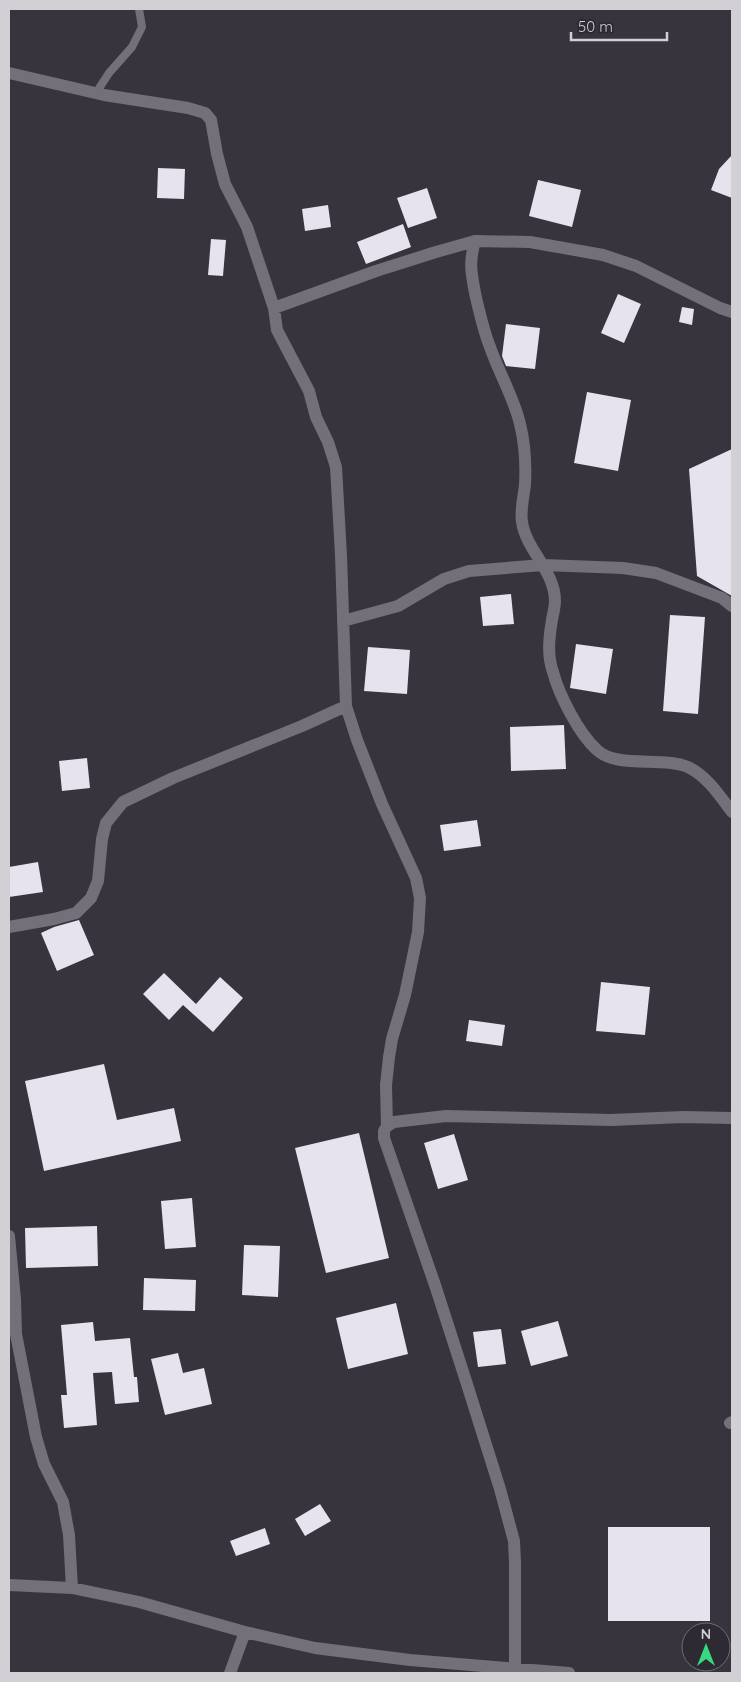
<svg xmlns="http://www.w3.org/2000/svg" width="741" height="1682" font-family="Quicksand,sans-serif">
<rect width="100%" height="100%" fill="#37343d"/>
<path fill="#e6e2ee" d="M732,155V198L711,190L719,169Z
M158,168L185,169L184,199L157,198Z
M538,180L581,190L572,227L529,216Z
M427,188L437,218L408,228L397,198Z
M328,205L331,227L305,231L302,209Z
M403,224L411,247L366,264L357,242Z
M211,239L226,240L223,276L208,275Z
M618,294L641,304L624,343L601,333Z
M682,307L694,309L692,325L679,322Z
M506,324L540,328L535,369L506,366L502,356Z
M587,392L631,400L618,471L574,463Z
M732,449V596L697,576L689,469Z
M511,594L514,624L483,626L480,597Z
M670,615L705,617L698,714L663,711Z
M576,644L613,649L606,694L570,688Z
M368,647L410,650L407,694L364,691Z
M564,725L566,769L511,771L510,727Z
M87,758L90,788L62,791L59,761Z
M477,820L481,846L444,851L440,825Z
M38,862L43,892L9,897V867Z
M79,920L94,955L57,971L41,933L54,927Z
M164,973L196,1004L220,977L243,998L213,1032L183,1005L169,1020L143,994Z
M601,982L650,987L645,1035L596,1031Z
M469,1020L505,1025L502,1046L466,1041Z
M104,1064L117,1120L174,1108L181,1141L44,1171L25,1081Z
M359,1133L389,1258L326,1273L295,1148Z
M454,1134L468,1180L438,1189L424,1143Z
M192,1198L196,1247L165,1249L161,1201Z
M97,1226L98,1266L26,1268L25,1228Z
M244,1245L280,1246L278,1297L242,1295Z
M144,1278L196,1280L195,1311L143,1310Z
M396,1303L408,1354L348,1369L336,1318Z
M558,1321L568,1356L531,1366L521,1331Z
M93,1322L95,1341L130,1338L134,1377H137L139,1402L115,1404L112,1372L93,1373L97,1425L64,1428L61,1395H67L61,1325Z
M501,1329L506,1364L478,1367L473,1332Z
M178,1353L183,1373L204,1368L212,1404L165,1415L151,1359Z
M320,1504L331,1521L305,1536L295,1519Z
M608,1527H710V1621H608Z
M265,1528L270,1544L236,1556L230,1541Z"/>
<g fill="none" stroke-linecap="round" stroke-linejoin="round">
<path stroke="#73707a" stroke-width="8" d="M96,93L109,73L132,47L142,27L139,9"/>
<path stroke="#73707a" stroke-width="12" d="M9,73L104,95L188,108L205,113L211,120L217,154L225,184L247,227L274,308L277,330L309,391L316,417L328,442L336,467L341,555L346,706L357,740L382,804L416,878L420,898L418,932L405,995L392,1039L389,1057L386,1085L387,1126L384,1131V1138L435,1285L466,1381L500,1489L514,1541L515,1562V1668
M475,241C469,262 471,272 475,293C479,311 483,329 490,347C499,373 514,398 520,424C525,444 526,465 525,484C524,496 520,510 522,522C526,550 555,571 555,601C555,607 553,614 552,620C549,638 547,655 553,672C559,695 579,734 597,750C617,769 662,756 688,767C707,776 720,796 732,812
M274,308L376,271L436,252L475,241L530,242L603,255L636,266L720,308L732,312
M343,621L398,606L444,579L469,571L543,565L623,568L656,573L722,598L732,606
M9,927L54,919L76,913L91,898L98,881L102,839L106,823L123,802L173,778L302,726L346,706
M387,1126L394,1122L446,1116L611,1120L683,1117L732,1118
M9,1236L15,1299L16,1334L36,1437L44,1464L63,1502L69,1535L72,1588
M730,1423L732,1422
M9,1585L72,1588L139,1602L245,1632L315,1648L410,1660L569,1673
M230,1673L245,1632"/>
</g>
<rect width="741" height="1682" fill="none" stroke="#d2d0d5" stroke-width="20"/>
<g transform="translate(706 1647)"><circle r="24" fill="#2d2a33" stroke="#6f6c74"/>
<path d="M0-4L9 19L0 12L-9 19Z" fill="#38d880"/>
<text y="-8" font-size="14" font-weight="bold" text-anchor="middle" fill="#d2d0d5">N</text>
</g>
<path d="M571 32v8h96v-8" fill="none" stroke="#d2d0d5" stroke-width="2.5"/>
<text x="578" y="32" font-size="15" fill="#d2d0d5" stroke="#2d2a33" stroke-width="4" paint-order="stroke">50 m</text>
</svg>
